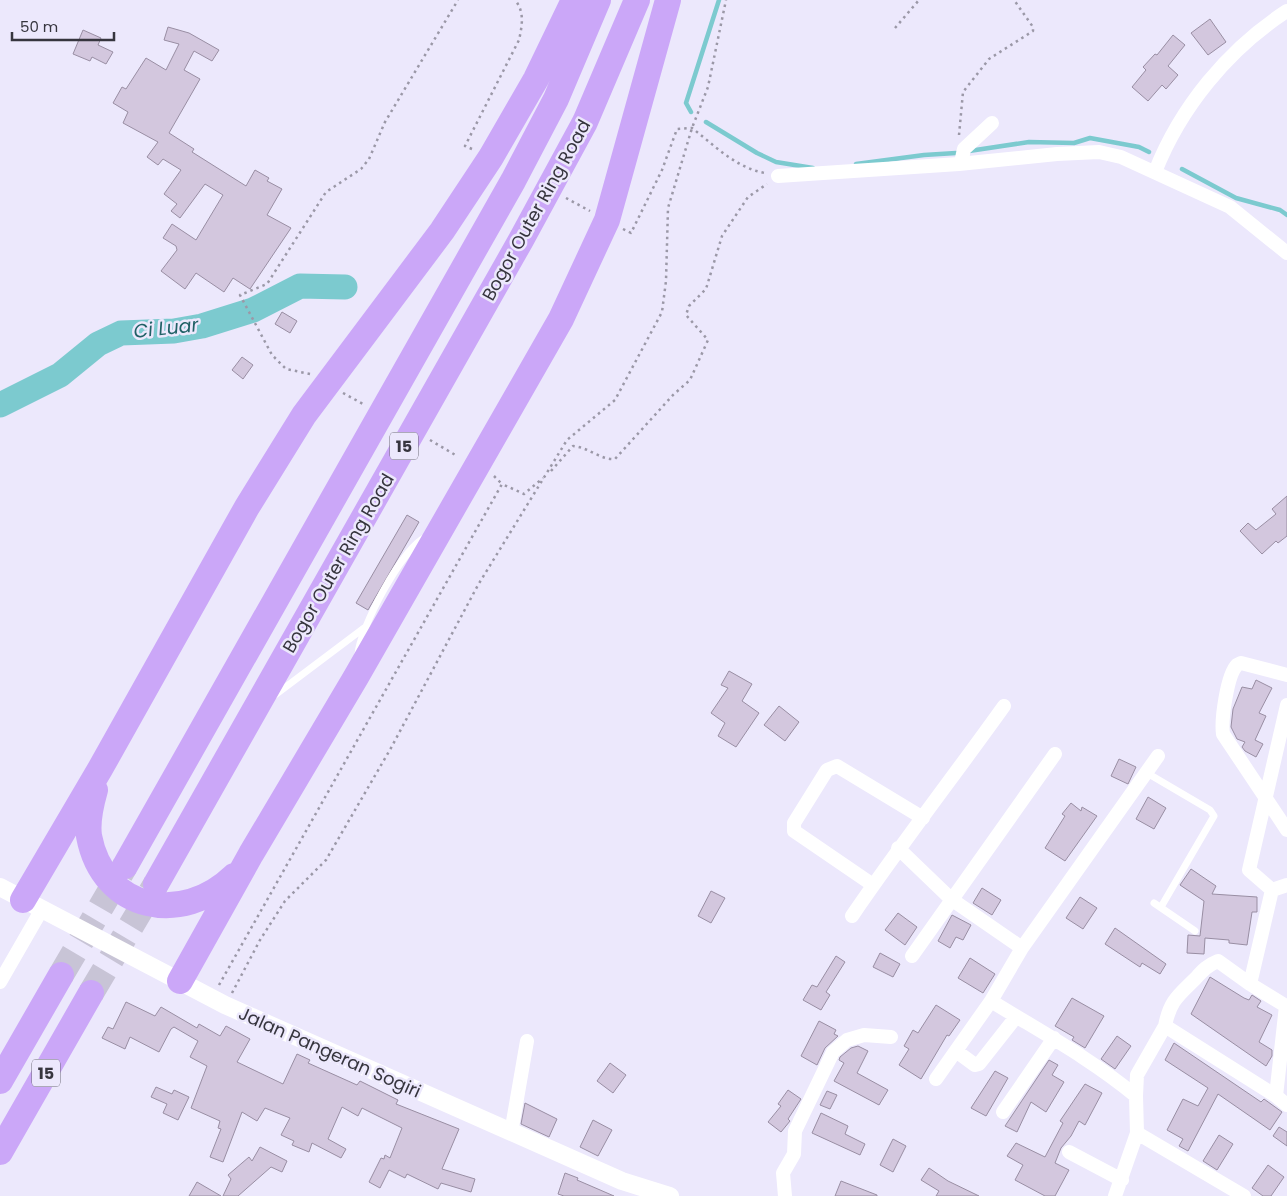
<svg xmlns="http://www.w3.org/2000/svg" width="1287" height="1196" font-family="Poppins,sans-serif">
<rect width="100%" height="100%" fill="#ece8fc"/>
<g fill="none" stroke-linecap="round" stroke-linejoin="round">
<path stroke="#7ccacf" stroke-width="4.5" d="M691,112L686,103L719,0
M706,122L757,153L776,162L813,168
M969,151L1029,142L1074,143L1090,138L1139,147L1149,152
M856,164L924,155L956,153
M1182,169L1236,198L1280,210L1287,215"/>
<path stroke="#7ccacf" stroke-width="25" d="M0,405L60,375L98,344L121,333L174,331L202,326L253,310L300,286L345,287"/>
</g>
<path fill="#d3c7de" stroke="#998ea3" d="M1210,19L1226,42L1208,55L1191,33Z
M168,27L189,33L219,50L212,61L194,51L184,70L200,79L169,133L194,149L192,152L246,186L255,170L269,178L267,181L282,189L267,215L291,228L250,289L233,278L224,292L196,273L185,289L161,271L177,250L176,246L163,238L172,224L196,240L223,195L205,184L180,218L171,211L177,204L164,194L181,170L163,159L158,165L147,157L158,142L123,123L128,112L113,103L122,87L126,89L146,58L166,70L179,44L164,40Z
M83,30L101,38L98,45L113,52L106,64L92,57L90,61L73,54Z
M1173,35L1185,45L1168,66L1178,75L1166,89L1162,85L1148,101L1132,87L1146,70L1143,67L1155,54L1157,55Z
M282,312L297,321L290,333L275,324Z
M242,357L253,365L243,379L232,370Z
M1287,496V536L1278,543L1276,541L1262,554L1240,531L1248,523L1256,530L1276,514L1272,509Z
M407,515L419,522L368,610L356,603Z
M729,671L752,684L742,701L759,713L736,747L718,736L725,723L711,713L728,688L721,685Z
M1256,680L1272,688L1259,713L1266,716L1255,740L1263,744L1256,757L1245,751L1242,747L1245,742L1237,739L1231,727L1233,709L1242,687L1252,689Z
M779,706L799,722L785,741L764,725Z
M1119,759L1136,767L1128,784L1111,776Z
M1148,797L1166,808L1154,829L1136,819Z
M1071,803L1081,811L1082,807L1097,816L1065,861L1045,848L1065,816L1062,814Z
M1191,869L1216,886L1212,894L1257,897V912H1252L1247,945L1229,943V940L1205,938L1204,954L1187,953L1188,935L1200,936L1204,901L1180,885Z
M982,888L1001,900L992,915L973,903Z
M711,891L725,898L711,923L698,916Z
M1080,897L1097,908L1083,929L1066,918Z
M898,913L917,927L905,945L885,930Z
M952,915L971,925L963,940L956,937L950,948L938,941Z
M1115,928L1166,964L1160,974L1142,963L1140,967L1105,944Z
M880,953L900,964L893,977L873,967Z
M836,956L845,962L826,992L830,995L821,1010L803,1000L812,985L817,987Z
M970,958L995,974L983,993L958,978Z
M1210,977L1244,998L1249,1000L1252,995L1261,1001L1257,1007L1272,1015L1259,1042L1272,1050V1056L1266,1066L1191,1014Z
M1072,998L1104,1016L1085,1048L1072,1040L1074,1037L1055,1026Z
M126,1002L155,1016L161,1007L197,1028L199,1024L220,1036L226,1026L250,1039L237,1062L283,1084L297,1054L310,1060L308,1063L357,1085L360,1081L398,1100L396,1104L459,1129L442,1169L475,1179L471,1192L441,1183L438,1189L407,1174L405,1178L389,1170L380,1188L369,1182L381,1158L384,1159L385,1155L390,1158L402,1128L362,1108L358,1116L342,1107L328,1139L346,1149L341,1158L312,1143L309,1152L292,1145L294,1141L281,1135L290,1118L265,1108L257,1121L242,1112L223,1162L210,1157L221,1129L218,1128L220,1121L191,1108L207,1066L190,1057L198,1041L174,1027L171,1029L159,1052L130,1037L125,1049L102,1038L108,1027L113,1029Z
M936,1005L960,1020L949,1036L947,1035L921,1079L899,1065L909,1049L904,1046L913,1030L918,1033Z
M819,1021L836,1030L834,1034L838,1036L825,1048L817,1065L801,1056Z
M1117,1036L1131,1046L1115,1069L1101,1059Z
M1174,1043L1261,1102L1264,1099L1282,1112L1270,1130L1218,1094L1188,1151L1179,1146L1183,1139L1167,1130L1183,1099L1198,1106L1208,1088L1165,1060Z
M858,1046L868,1051L857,1073L888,1090L879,1105L834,1081L844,1063L839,1060L840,1057L851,1048Z
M1049,1060L1058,1065L1052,1075L1064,1082L1046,1112L1031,1102L1017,1132L1005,1126Z
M610,1063L626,1075L613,1093L597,1081Z
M995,1071L1008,1078L986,1116L971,1108Z
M1085,1084L1102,1093L1085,1125L1079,1121L1071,1136L1061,1148L1055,1163L1069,1170L1055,1196H1045L1015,1180L1023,1165L1007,1156L1016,1143L1045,1157L1063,1123L1060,1121Z
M156,1087L172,1094L174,1090L189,1097L178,1120L163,1113L167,1104L151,1097Z
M788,1090L801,1099L788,1119L790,1121L781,1132L768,1122L781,1106L778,1104Z
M827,1091L837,1095L830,1109L820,1105Z
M525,1103L557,1119L549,1137L521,1124Z
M821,1113L848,1126L845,1134L865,1144L860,1155L812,1133Z
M593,1120L612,1130L598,1156L580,1147Z
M1279,1127L1287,1132V1146L1273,1136Z
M1219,1135L1233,1144L1217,1170L1203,1161Z
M893,1139L906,1146L893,1172L880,1165Z
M260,1147L287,1161L282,1172L271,1167L238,1196H223L231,1179L228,1175L249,1157L252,1161Z
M1268,1165L1284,1177L1271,1196H1263L1252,1188Z
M929,1168L948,1181L979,1196H936L939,1191L921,1180Z
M565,1173L578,1178L577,1180L614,1196H564L558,1194Z
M841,1181L877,1195V1196H835Z
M197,1182L221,1196H189Z"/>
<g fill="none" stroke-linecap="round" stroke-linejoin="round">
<path stroke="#c8c4d6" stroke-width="26" stroke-dasharray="26 13" stroke-linecap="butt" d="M61,975L125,866
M91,993L156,884"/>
<path stroke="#9b98a7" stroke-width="2.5" stroke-dasharray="2.5 4" stroke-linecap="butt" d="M895,28L919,0
M959,135L963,92L989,59L1033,31V27L1014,0
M472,149L465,146L519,40C522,26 525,12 515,0
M566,198L590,211
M623,229L631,233L662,170L677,129L692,128C714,145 736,168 765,173
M310,374L286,369L272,355L240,295L267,284L326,192L361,169L369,159L385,122L458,0
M343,393L365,405
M430,440L457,456
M551,471L573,446C588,447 600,460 615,459L673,395L690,380L708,340L686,315L689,306L706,289L722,236L748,197L767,184
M494,476L502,484
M219,985L502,484L524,494L543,478
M232,993L260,940L285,901L326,860L391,748L478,585L567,440L615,400L662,312L666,281L668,208L692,128L708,87L726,0"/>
<path stroke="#fff" stroke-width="7" d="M358,654C360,628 402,548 426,537
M275,695L364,628
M1147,773L1210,810L1214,816L1161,907
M1154,903L1195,931"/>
<path stroke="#fff" stroke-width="14" d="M961,163L964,149L992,123
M1155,172C1180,108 1228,49 1287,11
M778,176L959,164L1057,154L1099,152L1121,157L1230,207L1287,253
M1287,675L1241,663L1237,665C1227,675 1221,720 1223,734L1287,830
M898,848L951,899L1022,948
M873,885L794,831V823L827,770L837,766L923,818
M1287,885L1272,890L1250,984L1218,961C1208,965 1203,970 1196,978C1179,995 1170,1000 1165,1026L1276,1096L1287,1105
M1272,890L1249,870L1287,705
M852,916C901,844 954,776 1004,706
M912,956L1055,754
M0,982L42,909
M1250,984L1286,1006L1276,1096
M991,1001C1041,1032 1090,1058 1136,1096L1137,1133
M956,1051L975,1065L979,1064L1016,1017
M936,1079L991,1001L1022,948L1158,756
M1136,1096L1137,1075L1165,1026
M1003,1112L1054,1038
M511,1133L527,1041
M1069,1152L1122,1180
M785,1196L783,1173L794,1154L795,1131L833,1052L847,1040L864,1035L891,1037
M1115,1196L1137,1133L1244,1196"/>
<path stroke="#fff" stroke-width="18" d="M0,887L225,1005L622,1181L670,1196"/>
<path stroke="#cba7f8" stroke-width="26" d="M95,790C91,804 87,821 89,836C103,911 182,926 234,876
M125,866L513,181L556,99L598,0
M156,884L521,240L585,122L637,0
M23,900L100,769L247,507L304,415L442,231L491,157L536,79L574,0
M180,981L251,854L356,677L561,319L607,220L668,0
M0,1081L61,975
M0,1152L91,993"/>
</g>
<g text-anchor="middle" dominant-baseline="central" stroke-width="5" stroke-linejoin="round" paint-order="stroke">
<g fill="#ece8fc" stroke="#6d6b77" stroke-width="1">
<rect x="390" y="432.5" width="28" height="27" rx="4"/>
<rect x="32" y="1059.5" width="28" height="27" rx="4"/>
</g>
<g font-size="16" font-weight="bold" fill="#36353e">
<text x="404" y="446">15</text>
<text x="46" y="1073">15</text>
</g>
<g font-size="18" fill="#36353e" stroke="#ece8fc">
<text transform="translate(536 210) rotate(-61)">Bogor Outer Ring Road</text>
<text transform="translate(338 563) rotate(-60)">Bogor Outer Ring Road</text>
<text transform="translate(330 1052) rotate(24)">Jalan Pangeran Sogiri</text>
</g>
<g font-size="19" font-style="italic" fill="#206166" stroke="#ece8fc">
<text transform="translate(166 328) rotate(-6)">Ci Luar</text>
</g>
</g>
<path d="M12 32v8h102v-8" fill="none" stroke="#36353e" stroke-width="2.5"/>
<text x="20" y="32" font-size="15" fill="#36353e" stroke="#ece8fc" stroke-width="4" paint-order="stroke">50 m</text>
</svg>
